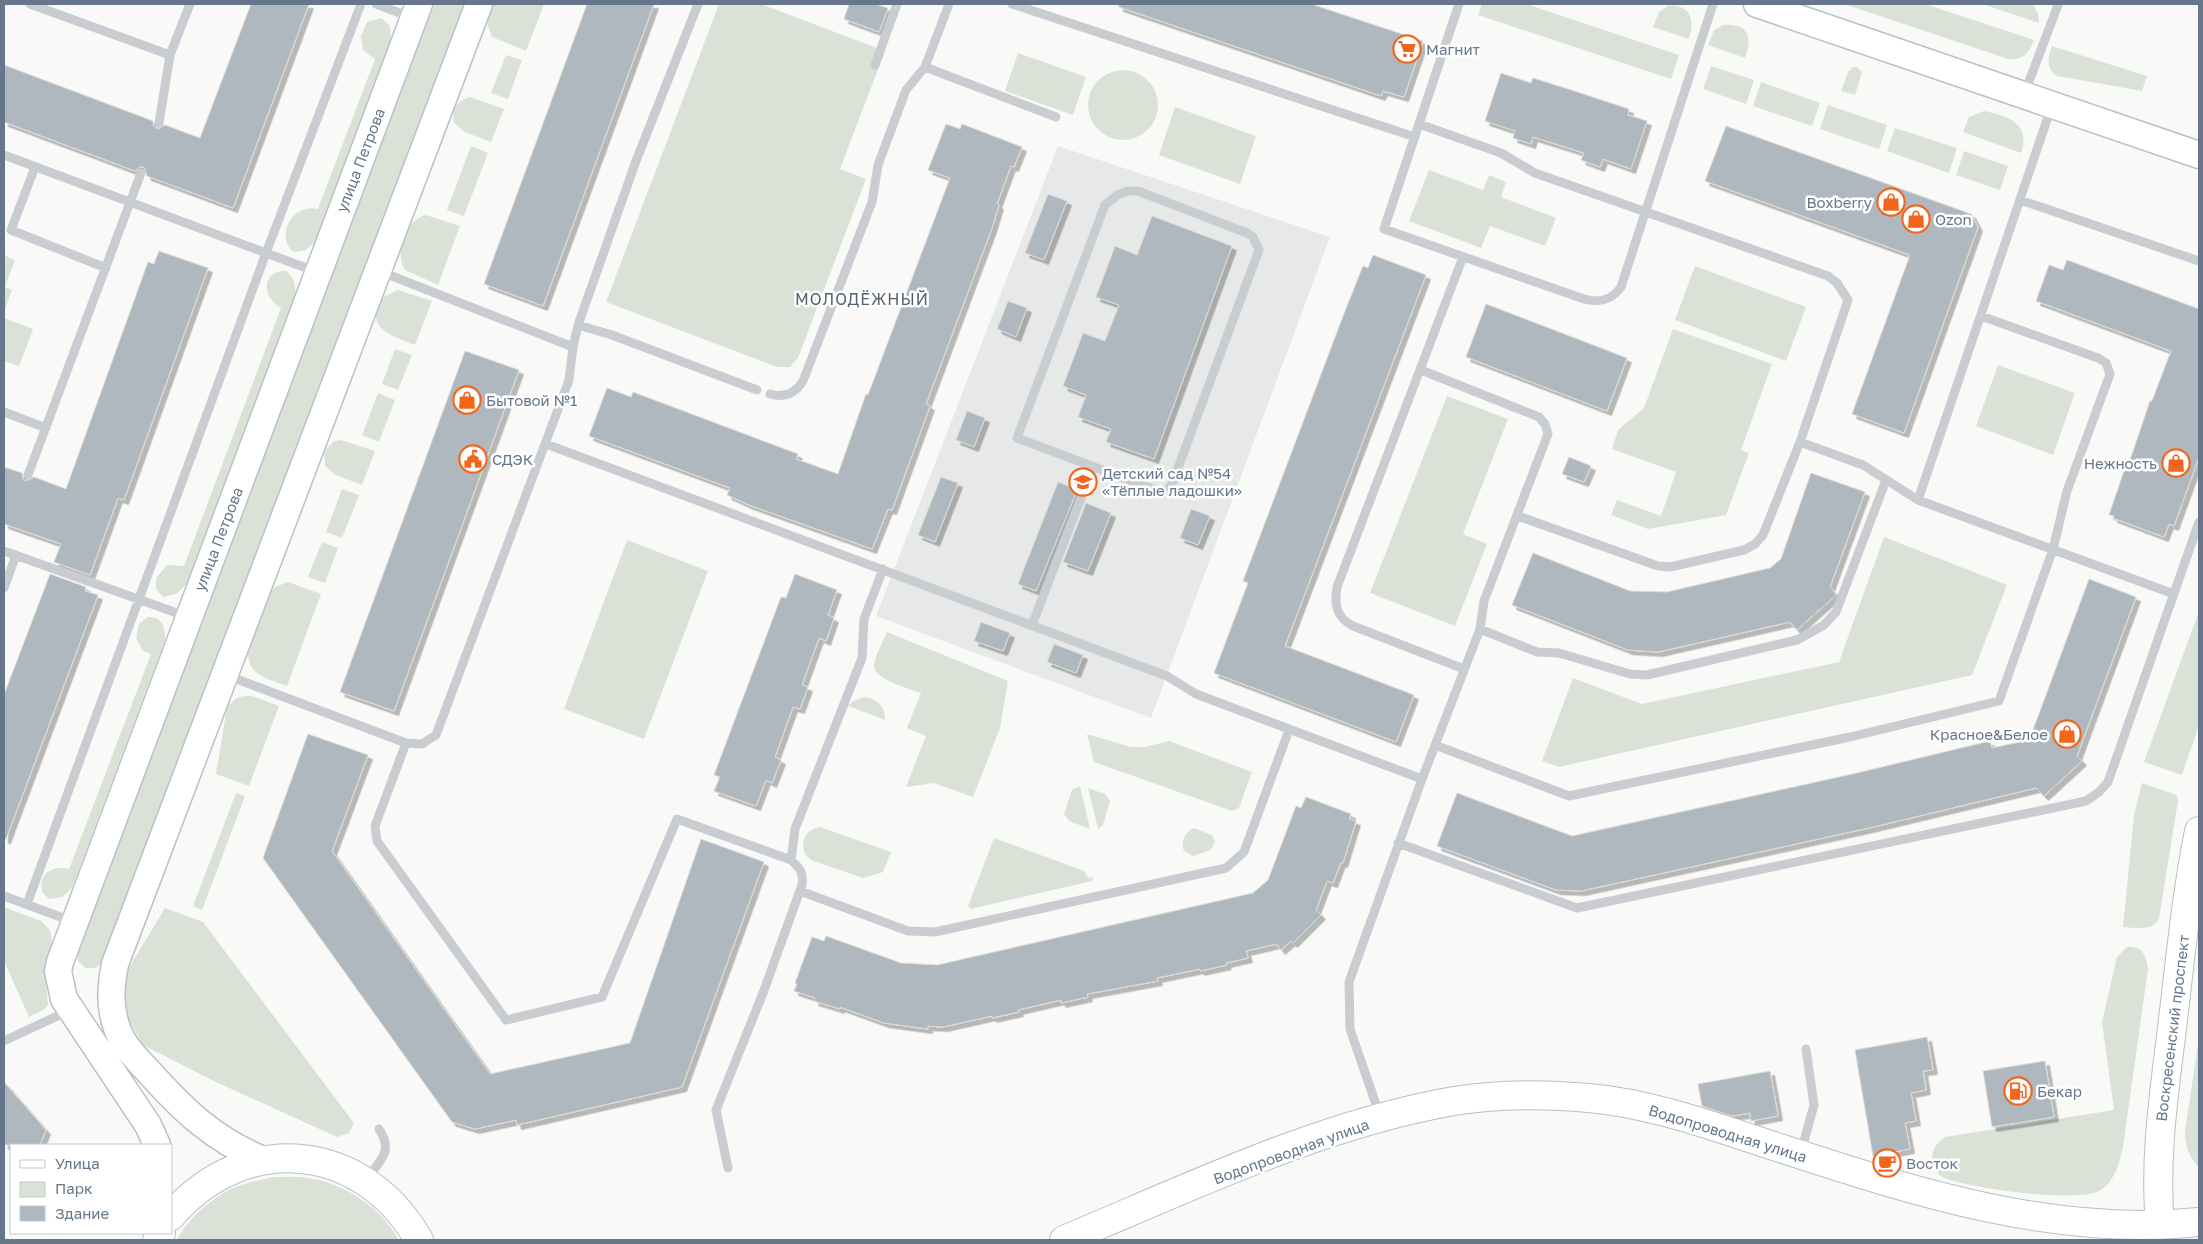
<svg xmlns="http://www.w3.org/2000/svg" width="2203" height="1244" font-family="'Golos Text',sans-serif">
<defs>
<filter id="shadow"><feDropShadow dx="4.5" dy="4.5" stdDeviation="0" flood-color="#0004"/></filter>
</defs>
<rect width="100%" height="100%" fill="#f9faf7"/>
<path fill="#e7e9e8" d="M1058,146L1330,237L1151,718L876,616Z"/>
<path fill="#dae2d8" d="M434,4H464L104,960L96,968H86L78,961L77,951Z
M493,4H544L526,51L492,37L487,24Z
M719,4H761L885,51L840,169L866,179L798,358L790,367H777L606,302Z
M1482,4H1526L1679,55L1671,79L1478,15Z
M1844,4H1925L2034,40C2029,53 2023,61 2008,59Z
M1982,4H2033L2038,14L2039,23Z
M1668,6C1691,4 1695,20 1689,39L1653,27L1659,12Z
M381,18L390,26L391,41L316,241L306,250L294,252C275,239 291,202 318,209L375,59L363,50L361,36L367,22Z
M1723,25C1748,23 1753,37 1745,58L1708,45L1714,30Z
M2052,46L2147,76L2142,91L2057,76C2045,68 2048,58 2052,46Z
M1018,53L1086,77L1073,115L1005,91Z
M506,55L522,60L508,99L491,93Z
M1711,66L1754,80L1746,104L1703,89Z
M1853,67H1857L1862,72L1855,95L1841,91L1848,72Z
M1088 105a35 35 0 1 1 70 0a35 35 0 1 1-70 0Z
M1761,82L1820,103L1812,126L1753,106Z
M470,97L504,109L491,142L465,132L454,123C451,109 456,101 470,97Z
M1828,105L1887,125L1879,149L1820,129Z
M1175,107L1256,136L1240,184L1159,155Z
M1984,111C2009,116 2031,124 2021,153L1963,132L1969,117Z
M1895,128L1957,148L1949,173L1887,151Z
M471,146L488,153L464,216L447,210Z
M1964,151L2008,166L2000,190L1956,175Z
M1429,170L1483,190L1489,175L1506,182L1501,197L1556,218L1545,246L1490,226L1481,248L1409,221Z
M426,215L460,226L438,285L405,270C394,252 405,220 426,215Z
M4,255L15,260L5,287L12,290L4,312Z
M1695,266L1806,307L1786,361L1675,320Z
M287,271L294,280L296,295L186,585L176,594L163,597L156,589V578L167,565L184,566L281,308C260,297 262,269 287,271Z
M398,290L432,301L415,345C390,335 361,328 385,296Z
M4,318L33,329L19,366L4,361Z
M1673,329L1772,364L1741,450L1749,453L1726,515L1648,529L1611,515L1617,500L1661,516L1676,472L1612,449L1618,430L1644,408Z
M395,349L412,355L398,390L382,384Z
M1998,365L2075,393L2053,455L1976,426Z
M378,393L395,400L379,442L362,435Z
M1447,396L1508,419L1463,534L1487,544L1455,626L1370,593Z
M341,440L375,451L362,485L336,475L325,466L324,451L334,441Z
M342,489L359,495L342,538L326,532Z
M1884,537L2007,585L1972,675L1559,767L1542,761L1573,678L1642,704L1839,662Z
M627,540L708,571L644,739L564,709Z
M322,542L338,548L325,583L308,577Z
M288,582L321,594L287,686C268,679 248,676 248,652L270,593L275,587Z
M2199,611V725L2182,775L2144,762Z
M148,617C162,616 166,628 165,640L72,888L62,897L49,899L42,892C38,873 53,865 69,869L151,654L143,651L136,638L139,624Z
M887,632L1008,681L1000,728L973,797L934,783L906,787L926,736L907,728L921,693C910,689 873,679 874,666C875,655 883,642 887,632Z
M244,696H252L279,706L249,786L216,774L227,707L237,698Z
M865,697C879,699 885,707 885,720L848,706L853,701Z
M1087,734L1131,747H1145L1169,741L1252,772L1239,808L1232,811L1094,762Z
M2142,783L2177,795L2178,801L2159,918C2152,932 2136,928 2123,927L2134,815Z
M1080,786L1090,829L1069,821L1064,814L1072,790Z
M1088,788L1105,794L1110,801L1103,825L1098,829Z
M236,793L245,796L202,910L193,906Z
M820,827L891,852L883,872L863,878L811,860L805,854C800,840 806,830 820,827Z
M1194,828L1212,835L1215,842L1211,850L1193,856L1184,851C1180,842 1185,832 1194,828Z
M994,838L1084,871L1088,878L1093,877L1092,881L971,909L968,906Z
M4,907L41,921L50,930L52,942L45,968L48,1005L45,1009L29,1017L4,961Z
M165,908L203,922L354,1123L349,1133L337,1137L218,1083L143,1045L129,1021L125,1007V983L127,971Z
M2127,947C2143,946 2146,955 2148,969L2123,1147C2120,1161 2115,1181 2101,1190C2080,1204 1963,1188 1940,1176C1929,1161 1929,1148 1945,1137L2114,1110L2102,1022L2117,957Z
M2199,1038V1168C2189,1157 2185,1146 2185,1131Z
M273,1177C284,1177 297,1176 308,1178C344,1182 382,1209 399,1240H177C188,1218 215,1195 238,1186C249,1182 262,1180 273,1177Z"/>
<path fill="#afb7bf" stroke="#dbdcd9" filter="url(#shadow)" d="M251,4H309L233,208L147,176L144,167H140L135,171L4,122V65L153,121V126L158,129L165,125L200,138Z
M587,4H654L543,306L484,284Z
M849,4H875L888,8L879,32L844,19Z
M1119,4H1311L1423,41L1404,97L1383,91L1381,96L1119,7Z
M1501,73L1531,83L1533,78L1568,89L1629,109L1628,115L1647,121L1631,169L1603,159L1600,167L1581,160L1584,153L1533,137L1531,144L1513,138L1515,131L1485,121Z
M946,124L960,129L962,124L1022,147L1014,167L1011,166L997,204L999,205L992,228L926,404L930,406L892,510L888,509L872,549L749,505L727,495L730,488L589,436L607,388L631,397L633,392L750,436L798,454L796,459L838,474L866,394L868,395L950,178L928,170Z
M1726,126L1971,214L1978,227L1904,433L1852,414L1910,255L1705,181Z
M1048,194L1067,201L1044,260L1025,253Z
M1152,216L1232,246L1154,459L1106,442L1111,429L1078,417L1086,395L1063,386L1083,333L1105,341L1119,305L1096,297L1115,246L1137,255Z
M159,251L208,268L124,500L118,498L90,575L54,562L61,544L4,524V467L22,473L23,479L26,481L34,477L66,489L148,262L154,264Z
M1373,255L1426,275L1285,646L1414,695L1396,742L1214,673L1248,583L1243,581L1345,311L1363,266L1368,268Z
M2067,260L2199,309V457L2174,526L2169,524L2164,537L2113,518L2114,516L2109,515L2125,468L2127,469L2150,401H2152L2171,351L2036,301L2049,265L2063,270Z
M1008,301L1027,308L1016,337L997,329Z
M1486,304L1627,358L1607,411L1466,357Z
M465,351L519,370L394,711L340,692Z
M967,411L985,418L974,447L956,440Z
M1569,457L1591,466L1584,482L1562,474Z
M1811,473L1865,492L1830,587L1836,594L1835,596L1797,630L1790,622L1658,652L1628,650L1512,605L1533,553L1630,591L1667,592L1770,568L1781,559Z
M941,477L958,483L935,542L918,535Z
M1058,482L1076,489L1074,498L1036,591L1018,584Z
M1086,503L1111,513L1088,571L1063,562Z
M1191,509L1210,516L1198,545L1180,538Z
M50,574L86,587L85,591L98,595L6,839H4V695Z
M795,574L837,590L828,615L834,618L826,641L819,638L802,685L808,687L800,709L793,707L775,757L781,760L772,783L766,780L756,806L714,791L720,777L714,775L781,597L786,598Z
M2089,579L2136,597L2077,756L2082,761L2044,796L2036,788L1869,828L1581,891L1556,890L1437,846L1457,793L1572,836L1857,773L1990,741L1992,748L2020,742L2033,730Z
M981,622L1010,633L1003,651L974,641Z
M1054,644L1083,655L1076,673L1047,662Z
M308,734L368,755L332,851L490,1074L630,1043L701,839L764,862L682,1087L517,1125L516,1120L475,1129L452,1122L263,858Z
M1306,797L1351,814L1349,819L1356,821L1343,863L1341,862L1333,883L1327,881L1316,910L1321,915L1293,943L1291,941L1281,950L1276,944L1246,951L1248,958L1226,963L1227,965L1200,971V969L1157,978L1158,981L1087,994L1088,997L1061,1003V1000L1018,1010L1019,1012L992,1018V1016L943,1027L928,1026V1029L884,1023L840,1007V1009L814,1001L815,998L794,991L797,984L795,983L812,937L824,941L826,936L901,963L937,965L1253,893L1268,880L1296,806L1301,808Z
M1927,1037L1933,1070L1923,1071L1926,1090L1911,1093L1916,1121L1905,1123L1910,1149L1873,1156L1855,1050Z
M2045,1061L2054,1117L1992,1127L1983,1071Z
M1770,1071L1778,1116L1751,1121L1750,1113L1732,1116L1702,1106L1698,1084Z
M4,1082L46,1130L40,1145H4Z"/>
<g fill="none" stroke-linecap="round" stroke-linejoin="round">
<g stroke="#bbc0c5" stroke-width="29">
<path id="secondary" d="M1757,4L2199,155
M157,1145L148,1125L64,999L58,971L60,962L419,4
M263,1160C213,1139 184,1111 149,1072C136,1058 121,1044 116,1025C109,1004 111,985 115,964L479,4"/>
</g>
<g stroke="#babec2" stroke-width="30">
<path id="primary" d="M171,1216C245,1130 363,1142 419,1240
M2160,1225C2154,1159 2164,1094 2172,1028C2180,962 2186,896 2199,831
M157,1240L161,1233
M1064,1240C1188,1188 1321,1124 1454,1101C1497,1094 1546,1094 1589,1098C1656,1104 1720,1129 1783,1149C1918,1193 2056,1237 2199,1222"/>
</g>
<path stroke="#c9cdd1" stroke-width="9" d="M30,4L170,55L190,4
M376,4L413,18
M1012,4L1415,137
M1459,4L1384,229L1584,299C1599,303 1611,301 1621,287L1713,4
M875,65L897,4
M925,67L1056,117
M2025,92L2058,5
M159,123L170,55
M1419,124L1501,153L1535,173L1828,276L1837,283L1848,300L1800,442L1763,535L1755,544L1744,550L1670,567L1658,566L1518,516
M4,155L317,272
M35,167L11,230L106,268
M1128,191H1138L1247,233L1253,237L1259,250L1172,484L1166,491L1161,492L1017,438L1105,205L1119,194Z
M2020,200L2199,261
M1463,257L1337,587C1334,605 1336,617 1353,626L1464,669
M379,271L573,347
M578,325L612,335L757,390
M770,394C784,398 795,394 803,381L872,202L878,165L906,90L925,67L949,4
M4,412L46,428
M1800,442L1863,465L1918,500L2174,594
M546,444L1167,676L1196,694L1422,779
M28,475L141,173
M1918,500L2051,108
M4,551L188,617
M4,588L16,555
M1032,625L1093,467
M1480,629L1537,652L1559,653L1630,674L1647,675L1797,640L1824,625L1836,612L1886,480
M226,675L406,743L375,826L377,841L506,1020L602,997L677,819L791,860
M406,743L422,744L436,735L569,380L573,347L578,325L636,161L698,4
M1435,745L1569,796L1850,737L1999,701L2053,549L2067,491L2110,374L2106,363L2098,358L1981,316
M1398,843L1577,908L2086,801L2099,792L2108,782L2199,522
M800,891L908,931L935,932L1226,868L1244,852L1289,730
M4,896L74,922
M27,904L266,253L361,4
M4,1041L68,1011
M1380,1116L1350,1029L1349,982L1422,779L1480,629L1484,601L1548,434L1545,424L1539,417L1421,370
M1801,1152L1814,1105L1806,1049
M728,1168L716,1110L763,993L802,885C804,873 800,868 791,860L795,829L862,658L864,619L883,569
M367,1178C380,1161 394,1151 379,1129"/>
<use href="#secondary" stroke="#fff" stroke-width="26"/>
<use href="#primary" stroke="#fff" stroke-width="28"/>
</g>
<defs>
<g id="supermarket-ring" transform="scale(1.4375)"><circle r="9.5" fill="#fff" stroke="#f4651c" stroke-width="1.5"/><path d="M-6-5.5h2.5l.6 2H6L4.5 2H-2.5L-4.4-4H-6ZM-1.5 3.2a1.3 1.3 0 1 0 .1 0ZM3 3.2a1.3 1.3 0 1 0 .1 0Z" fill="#f4651c"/></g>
<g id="shop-ring" transform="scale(1.4375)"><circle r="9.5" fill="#fff" stroke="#f4651c" stroke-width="1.5"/><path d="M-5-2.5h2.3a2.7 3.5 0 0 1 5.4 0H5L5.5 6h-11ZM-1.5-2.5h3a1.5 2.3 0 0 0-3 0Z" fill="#f4651c"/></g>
<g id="civic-ring" transform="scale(1.4375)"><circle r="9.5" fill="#fff" stroke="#f4651c" stroke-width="1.5"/><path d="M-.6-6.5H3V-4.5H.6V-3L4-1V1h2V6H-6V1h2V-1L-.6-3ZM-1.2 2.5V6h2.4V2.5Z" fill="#f4651c"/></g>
<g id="school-ring" transform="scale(1.4375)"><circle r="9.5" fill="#fff" stroke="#f4651c" stroke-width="1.5"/><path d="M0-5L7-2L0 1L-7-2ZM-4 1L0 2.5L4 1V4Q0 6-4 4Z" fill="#f4651c"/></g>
<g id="fuel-ring" transform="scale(1.4375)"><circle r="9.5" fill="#fff" stroke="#f4651c" stroke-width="1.5"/><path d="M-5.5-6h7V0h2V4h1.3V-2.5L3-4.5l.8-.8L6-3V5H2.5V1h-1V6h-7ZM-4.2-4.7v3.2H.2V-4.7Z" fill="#f4651c"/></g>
<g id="cafe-ring" transform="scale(1.4375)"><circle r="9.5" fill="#fff" stroke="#f4651c" stroke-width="1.5"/><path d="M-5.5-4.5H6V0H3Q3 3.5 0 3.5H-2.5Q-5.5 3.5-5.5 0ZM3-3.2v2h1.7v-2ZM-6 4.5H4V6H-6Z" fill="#f4651c"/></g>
</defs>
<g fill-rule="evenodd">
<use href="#supermarket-ring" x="1407" y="49"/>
<use href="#shop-ring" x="1891" y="202"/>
<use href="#shop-ring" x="1916" y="219"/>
<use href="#shop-ring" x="467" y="400"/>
<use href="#civic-ring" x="473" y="459"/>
<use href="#shop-ring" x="2176" y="463"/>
<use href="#school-ring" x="1083" y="482"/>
<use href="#shop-ring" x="2067" y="734"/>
<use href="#fuel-ring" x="2018" y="1091"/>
<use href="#cafe-ring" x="1887" y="1163"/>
</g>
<g text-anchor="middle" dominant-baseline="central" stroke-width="5" stroke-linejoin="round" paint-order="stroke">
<g font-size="15" fill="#66778b" stroke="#fff" text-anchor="start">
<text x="1426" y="49">Магнит</text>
<text x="1872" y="202" text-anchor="end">Boxberry</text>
<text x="1935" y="219">Ozon</text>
<text x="486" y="400">Бытовой №1</text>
<text x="492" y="459">СДЭК</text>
<text x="2157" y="463" text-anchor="end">Нежность</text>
<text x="1102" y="473">Детский сад №54<tspan x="1102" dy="17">«Тёплые ладошки»</tspan></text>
<text x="2048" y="734" text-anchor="end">Красное&amp;Белое</text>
<text x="2037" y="1091">Бекар</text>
<text x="1906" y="1163">Восток</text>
</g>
<g font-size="15" fill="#66778b" stroke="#fff">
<text transform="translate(360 160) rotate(-69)">улица Петрова</text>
<text transform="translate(218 539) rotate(-69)">улица Петрова</text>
<text transform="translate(2172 1028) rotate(-83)">Воскресенский проспект</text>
<text transform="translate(1728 1133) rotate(17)">Водопроводная улица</text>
<text transform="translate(1291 1151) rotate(-20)">Водопроводная улица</text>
</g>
<g font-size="16" letter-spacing="1" fill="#54616f" stroke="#fff">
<text x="862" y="299">МОЛОДЁЖНЫЙ</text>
</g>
</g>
<rect width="2203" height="1244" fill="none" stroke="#66778b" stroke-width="10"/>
<rect x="10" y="1144" width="162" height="90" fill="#ffffff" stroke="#c2c9d1"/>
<rect x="20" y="1160" width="25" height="8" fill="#ffffff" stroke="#c2c9d1"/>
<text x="55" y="1169" font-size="15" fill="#66778b">Улица</text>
<rect x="20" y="1182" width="25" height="15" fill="#dae2d8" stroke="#c2c9d1"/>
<text x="55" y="1194" font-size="15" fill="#66778b">Парк</text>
<rect x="20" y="1206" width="25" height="15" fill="#afb7bf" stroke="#c2c9d1"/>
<text x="55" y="1219" font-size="15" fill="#66778b">Здание</text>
</svg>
